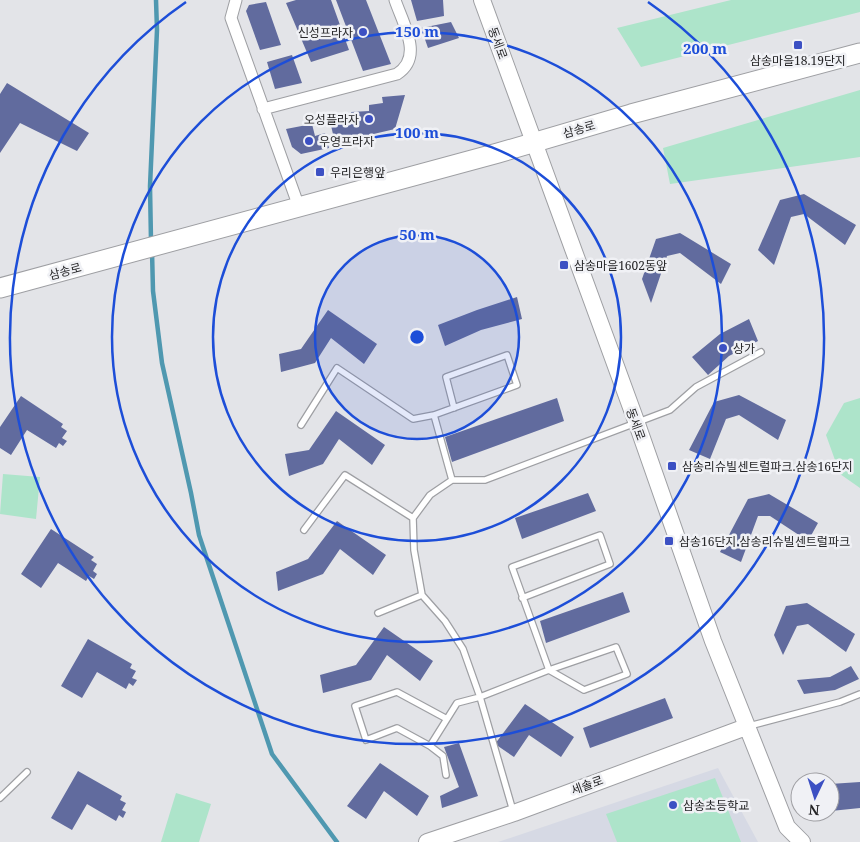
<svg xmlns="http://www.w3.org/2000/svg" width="860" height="842" font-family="'Noto Serif','Noto Sans KR',serif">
<rect width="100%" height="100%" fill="#e3e4e8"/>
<path fill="#d6d9e4" d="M718,768L758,842H498Z"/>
<path fill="#ade4ca" d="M731,0H860V12L641,67L617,28Z
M860,90V157L670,184L663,148Z
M860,398V488L840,474L826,435L844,403Z
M3,474L40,477L36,519L0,514Z
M715,778L741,842H617L606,814Z
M176,793L211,804L199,842H161Z"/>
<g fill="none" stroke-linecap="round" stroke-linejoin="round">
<path stroke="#4f98b0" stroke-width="4.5" d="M151,241L150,186L157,30L156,0
M152,251L153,291L162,363L191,493L199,535L272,754L337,842"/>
</g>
<path fill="#616b9e" d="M296,0H331L349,50L311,62L286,3Z
M336,0H366L391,64L363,71Z
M411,0H443L444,16L417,21Z
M266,2L281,45L260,50L246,11L249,5Z
M451,22L459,38L428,48L421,28Z
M292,55L302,83L275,89L267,62Z
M7,83L89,133L77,151L20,123L0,153V94Z
M405,95L395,129L335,143L330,121L352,117L351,112L369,111V105L383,103L382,97Z
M312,124L315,136L325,133L329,148L301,154L292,147L286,129Z
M804,194L856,225L845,245L804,214L791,217L774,265L758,250L780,200Z
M680,233L731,264L721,284L680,253L667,256L651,303L642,279L656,239Z
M517,297L522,319L481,330L445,346L438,325L477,310Z
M328,310L377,344L364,364L331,338L315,363L281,372L279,354L301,349Z
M749,319L758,341L729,356L708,375L692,357L720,334Z
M739,395L786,420L778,440L739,415L726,419L710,459L689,450L714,402Z
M21,396L63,424L61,427L67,431L62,438L67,441L63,446L59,443L56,448L27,430L11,455L0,448V427Z
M557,398L564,421L452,462L445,437Z
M336,411L385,445L372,465L339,439L323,464L289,476L285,454L309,450Z
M588,493L596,511L522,539L515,518Z
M769,494L818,523L808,541L770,516H758L741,562L720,552L748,499Z
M337,521L386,555L373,575L340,549L323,574L278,591L276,572L308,559Z
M51,529L94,557L91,560L97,564L93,571L97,574L94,579L89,576L86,581L58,563L41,588L21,574Z
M623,592L630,612L546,643L540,621Z
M807,603L855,634L846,652L808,624L797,626L783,655L774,635L786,606Z
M384,627L433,661L420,681L387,655L371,680L323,693L320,675L356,665Z
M88,639L132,664L130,668L136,671L132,678L137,680L133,686L129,683L126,689L97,672L82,698L61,686Z
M851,666L859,679L835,690L804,694L797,680L830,677Z
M665,698L673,718L590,748L583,728Z
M525,704L574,737L561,757L529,735L514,757L495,744Z
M459,743L478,796L442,808L440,796L459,787L444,747Z
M380,763L429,796L417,816L384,791L366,819L347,806Z
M78,771L122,796L120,800L126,803L122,810L126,812L123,818L119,815L116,821L87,804L72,830L51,818Z
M860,782V808L831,811L830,784Z"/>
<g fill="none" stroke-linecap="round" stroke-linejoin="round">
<g stroke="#9e9fa3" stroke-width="8">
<path id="lane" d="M434,415L452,480
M301,425L337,368L413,419L434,415L517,385L507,355L446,377L454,408
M304,530L345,475L413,518
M378,613L422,595
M749,726L840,702L860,694
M430,746L457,703L480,697L549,670L616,647L627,674L584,690L549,670L512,567L600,535L610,564L522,598
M446,775L443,756L430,746L397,728L366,740L355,706L397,692L447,719
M0,798L27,772
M513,811L480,697L463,649L445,621L422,595L414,550L413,518L430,495L452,480H485L670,410L696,387L761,352"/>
</g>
<g stroke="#9e9fa3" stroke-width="13">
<path id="street" d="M236,0L231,18L299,207
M263,109L397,74C424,57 403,24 395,0"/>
</g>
<g stroke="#9e9fa3" stroke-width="18">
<path id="secondary" d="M482,0L636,421L713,641L787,827L802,842
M427,842L514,813L746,727"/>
</g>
<g stroke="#9e9fa3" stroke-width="21">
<path id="primary" d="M0,288L498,153L631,114L860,53"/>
</g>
<use href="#lane" stroke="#fff" stroke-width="5.5"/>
<use href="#street" stroke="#fff" stroke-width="11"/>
<use href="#secondary" stroke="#fff" stroke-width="16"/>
<use href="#primary" stroke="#fff" stroke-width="19"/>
</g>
<circle cx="417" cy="337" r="102" fill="#1d4ed8" fill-opacity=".12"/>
<g fill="none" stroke="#1d4ed8" stroke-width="2.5">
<circle cx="417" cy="337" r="102"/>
<circle cx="417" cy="337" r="204"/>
<circle cx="417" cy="337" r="305"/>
<path d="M648 2A407 407 0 1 1 186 2"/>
</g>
<g fill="#3c50c3" stroke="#f0f1f5" stroke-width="2">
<circle cx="363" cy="32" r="5"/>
<rect x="793" y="40" width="10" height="10" rx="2.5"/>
<circle cx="369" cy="119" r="5"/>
<circle cx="309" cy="141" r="5"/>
<rect x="315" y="167" width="10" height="10" rx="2.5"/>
<rect x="559" y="260" width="10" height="10" rx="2.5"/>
<circle cx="723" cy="348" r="5"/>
<rect x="667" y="461" width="10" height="10" rx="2.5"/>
<rect x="664" y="536" width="10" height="10" rx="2.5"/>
<circle cx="673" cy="805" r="5"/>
</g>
<g text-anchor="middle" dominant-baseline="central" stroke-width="5" stroke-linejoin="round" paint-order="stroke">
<g font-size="12" fill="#252527" stroke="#f0f1f5" text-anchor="start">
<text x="353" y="32" text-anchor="end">신성프라자</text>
<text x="798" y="60" text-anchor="middle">삼송마을18.19단지</text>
<text x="359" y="119" text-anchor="end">오성플라자</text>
<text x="319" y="141">우영프라자</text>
<text x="330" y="172">우리은행앞</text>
<text x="574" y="265">삼송마을1602동앞</text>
<text x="733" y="348">상가</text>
<text x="682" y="466">삼송리슈빌센트럴파크.삼송16단지</text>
<text x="679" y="541">삼송16단지.삼송리슈빌센트럴파크</text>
<text x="683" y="805">삼송초등학교</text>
</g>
<g font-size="12" fill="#252527" stroke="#f0f1f5">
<text transform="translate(498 43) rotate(70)">동세로</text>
<text transform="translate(579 129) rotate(-16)">삼송로</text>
<text transform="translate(65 271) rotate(-15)">삼송로</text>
<text transform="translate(636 424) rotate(70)">동세로</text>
<text transform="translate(587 785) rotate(-20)">세솔로</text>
</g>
</g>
<circle cx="417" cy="337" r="8" fill="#1d4ed8" stroke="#f0f1f5" stroke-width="2.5"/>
<g font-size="15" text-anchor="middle" font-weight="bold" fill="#1d4ed8" stroke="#f0f1f5" stroke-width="5" stroke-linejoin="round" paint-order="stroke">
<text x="417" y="37">150 m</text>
<text x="705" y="54">200 m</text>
<text x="417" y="138">100 m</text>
<text x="417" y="240">50 m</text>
</g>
<g transform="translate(815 797) rotate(184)"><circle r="24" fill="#f0f1f5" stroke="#9f9fa3"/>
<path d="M0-4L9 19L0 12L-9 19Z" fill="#3c50c3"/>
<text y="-8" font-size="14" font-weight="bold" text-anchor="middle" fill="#252527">N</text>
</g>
</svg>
